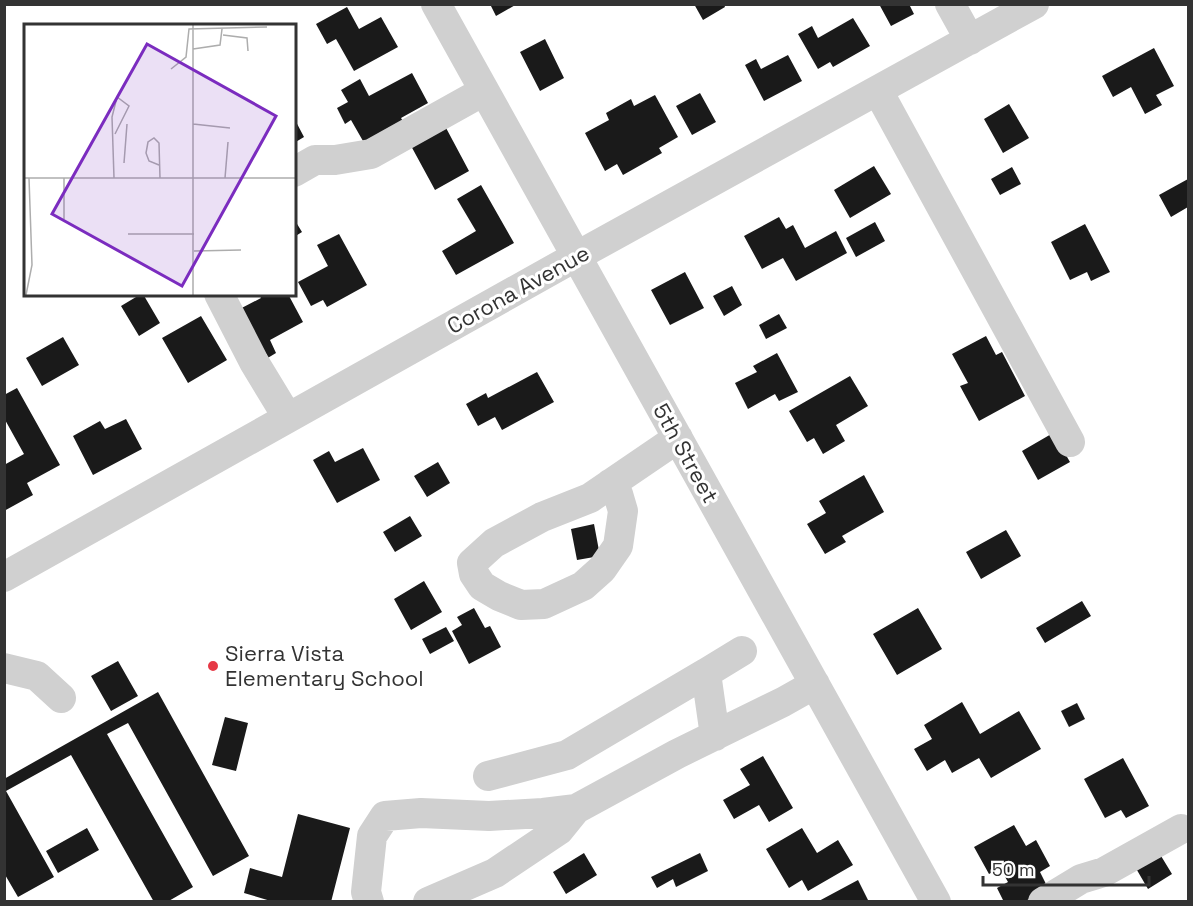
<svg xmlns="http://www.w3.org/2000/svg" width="1193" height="906" font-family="'Space Grotesk',sans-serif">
<rect width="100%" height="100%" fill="#fff"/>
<path fill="#1a1a1a" d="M490,4H517L496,16Z
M694,4H724L725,7L703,20Z
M879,4H909L914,14L891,26Z
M347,7L359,29L381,17L398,47L354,71L336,39L327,44L316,24Z
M853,18L870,46L833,67L830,62L818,69L798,34L812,26L818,38Z
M545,39L564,78L540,91L520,52Z
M1154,48L1174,86L1156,95L1162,105L1145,114L1131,87L1113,97L1102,76Z
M788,55L802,81L764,101L745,65L756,59L761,69Z
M412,73L428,103L401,118L406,126L367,148L351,120L345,124L337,108L348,102L341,90L360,79L369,96Z
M700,93L716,122L692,135L676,106Z
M655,95L678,137L659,148L662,153L623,175L617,164L605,171L585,133L609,120L606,113L631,99L634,106Z
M1009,104L1029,138L1003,153L984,119Z
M294,118L304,137L294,143Z
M445,126L469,171L435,190L410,144Z
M874,166L891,194L850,218L834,190Z
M1012,167L1021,184L1000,195L991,179Z
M1188,179V207L1171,217L1159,195Z
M481,185L514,243L456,275L442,251L476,231L457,199Z
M779,217L786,229L793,225L805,248L836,231L847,253L796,281L783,258L762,269L744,236Z
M294,219L302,232L294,237Z
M875,222L885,241L856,257L846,238Z
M1085,224L1110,272L1091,281L1087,272L1070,280L1051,242Z
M339,234L367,285L327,307L323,300L311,306L298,282L328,266L317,245Z
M685,272L704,308L670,325L651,290Z
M732,286L742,305L724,316L713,296Z
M141,294H143L160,323L139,336L121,306Z
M259,294H288L303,322L270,340L276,353L261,362L234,312L261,298Z
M779,314L787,328L766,339L759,325Z
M201,316L227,360L188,383L162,338Z
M986,336L996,355L1002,352L1025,396L979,421L960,386L968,383L952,354Z
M63,337L79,365L42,386L26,358Z
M777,353L798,392L779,401L775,394L748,409L735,383L757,372L753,366Z
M537,372L554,402L502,430L495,417L478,426L466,404L486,393L488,398Z
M850,376L868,406L836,425L845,441L823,454L814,438L807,442L789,411Z
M17,388L60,465L27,483L33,495L4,511V465L24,454L4,418V395Z
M126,419L142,449L93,475L73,436L100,421L105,429Z
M1053,433L1070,462L1038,480L1022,451Z
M363,448L380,480L337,503L313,460L329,451L335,462Z
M438,462L450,483L427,497L414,476Z
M864,475L884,512L842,536L846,542L825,554L807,524L826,513L819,501Z
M410,516L422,536L395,552L383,532Z
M594,524L600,556L577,560L571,529Z
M1006,530L1021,556L981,579L966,552Z
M424,581L442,612L411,630L394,599Z
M1082,601L1091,616L1045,643L1036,628Z
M474,608L485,628L490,626L501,647L469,664L452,631L462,625L457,617Z
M918,608L942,649L897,675L873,634Z
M446,627L454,641L430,654L422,639Z
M118,661L138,696L111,711L91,676Z
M158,692L249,856L213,876L128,723L107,734L193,887L167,902H154L71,755L6,791L54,877L18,897L4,873V779Z
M962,702L980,734L1019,711L1041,749L991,778L979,758L952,773L945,760L927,771L914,749L932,739L924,725Z
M1077,703L1085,719L1069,727L1061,711Z
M225,717L248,723L236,771L212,765Z
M763,756L793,808L769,822L759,805L734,819L723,800L750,785L740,769Z
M1123,758L1149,806L1126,818L1121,810L1105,818L1084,779Z
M298,814L350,828L331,902H274L244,893L250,868L282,877Z
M1014,825L1026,846L1036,840L1050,866L1040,872L1048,888L1024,902H1004L997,888L1008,882L1000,868L989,874L974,847Z
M87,828L99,850L58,873L46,851Z
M802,828L817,853L838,840L853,865L808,891L802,880L789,888L766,849Z
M1158,851L1172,874L1148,889L1134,865Z
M584,853L597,875L566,894L553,872Z
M700,853L708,871L676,887L673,879L657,888L651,877Z
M858,880L869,902H817Z"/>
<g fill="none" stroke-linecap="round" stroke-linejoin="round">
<path stroke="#d0d0d0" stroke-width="30" d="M436,4L936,902
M950,4L970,40
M878,91L1070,442
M294,172L315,160H335L371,154L484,91
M219,294L254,362L288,418
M610,484L618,494L623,511L618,546L602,569L583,586L544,604L521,605L499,596L482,586L474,574L472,563L494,543L542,517L590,498L678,438
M4,577L577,256L1034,4
M4,668L37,676L61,698
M715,736L706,673L742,651
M488,776L567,755L706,673
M369,902L366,892L372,836L385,816L421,813L489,816L543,813L576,809L677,754L783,702L815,684
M428,902L495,873L559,830L576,809
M1043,902L1081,879L1104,872L1181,829"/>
</g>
<circle fill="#e63946" stroke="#fff" stroke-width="2" cx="213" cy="666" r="6"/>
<g text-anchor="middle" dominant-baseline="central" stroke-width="6" stroke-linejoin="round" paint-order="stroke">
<g font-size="22" fill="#333" stroke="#fff">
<text transform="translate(518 289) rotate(-29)">Corona Avenue</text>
<text transform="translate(686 453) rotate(61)">5th Street</text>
</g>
<g font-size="22" fill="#333" stroke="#fff" text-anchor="start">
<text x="225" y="653">Sierra Vista<tspan x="225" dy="25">Elementary School</tspan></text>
</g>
</g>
<g transform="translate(24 24)">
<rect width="272" height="272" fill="#fff"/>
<path fill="none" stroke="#adadad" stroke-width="1.5" d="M169,0V271M199,11L223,14L224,27M169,25L196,21L198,5M147,45L162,33L165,5L243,3M169,100L206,104M100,139L103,100M135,141L125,137L122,129L124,118L130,114L135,119L136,154M0,154H272M90,154L88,93L93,73L105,82L91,110M201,154L204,118M40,195V154M104,210H170M170,227L217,226M2,271L8,241L5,154"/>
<path fill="#7b2cbf" fill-opacity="0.15" stroke="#7b2cbf" stroke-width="3" d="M123,20L252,92L158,262L28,190Z"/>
<rect width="272" height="272" fill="none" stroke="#333" stroke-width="3"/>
</g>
<rect width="1193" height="906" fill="none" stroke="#333333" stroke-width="12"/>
<path d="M983 876v9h166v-9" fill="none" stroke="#333333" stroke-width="3"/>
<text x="992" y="876" font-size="18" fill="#333333" stroke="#ffffff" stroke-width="4.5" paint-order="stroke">50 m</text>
</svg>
